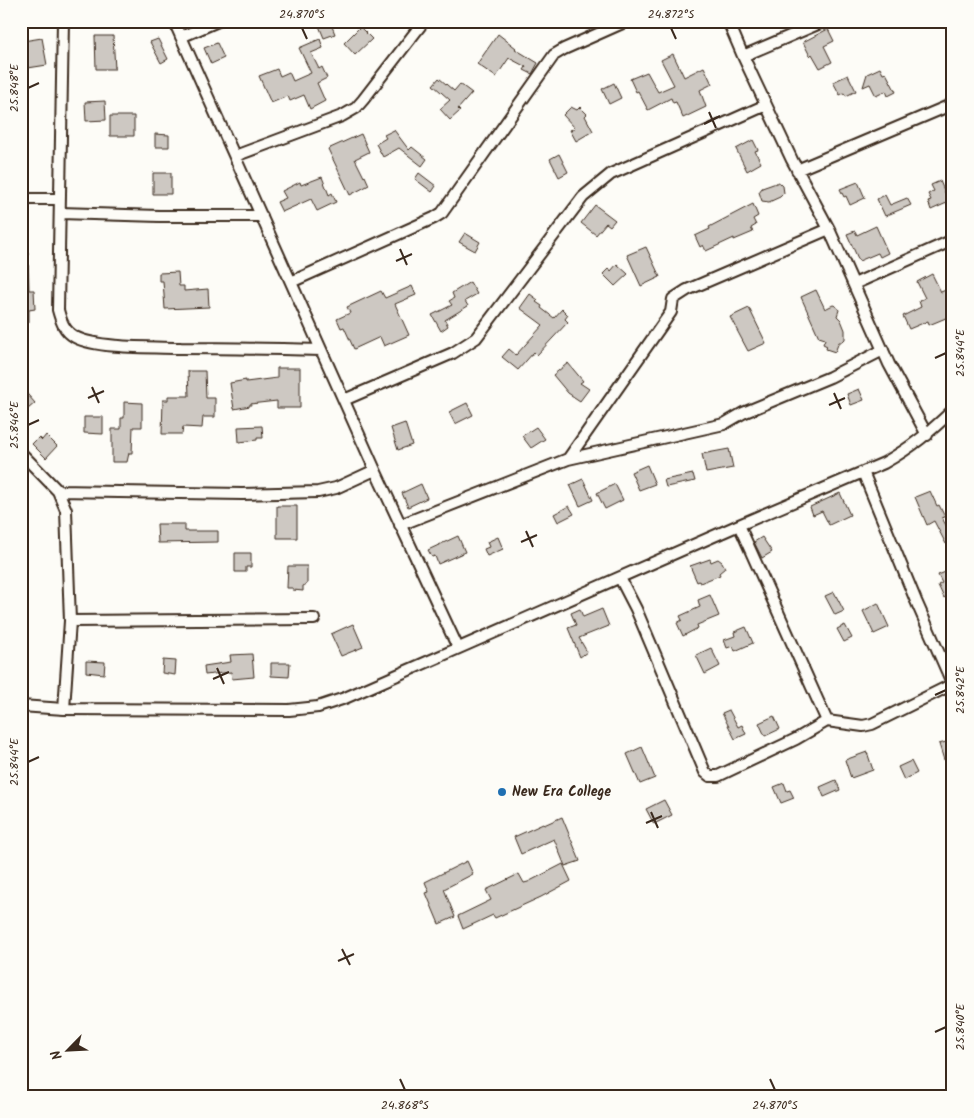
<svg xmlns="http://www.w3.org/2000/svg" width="974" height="1118" font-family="Kalam,sans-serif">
<rect width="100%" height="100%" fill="#fdfcf7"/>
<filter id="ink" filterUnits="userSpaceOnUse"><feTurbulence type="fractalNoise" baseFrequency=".02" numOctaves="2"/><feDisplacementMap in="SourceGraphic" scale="10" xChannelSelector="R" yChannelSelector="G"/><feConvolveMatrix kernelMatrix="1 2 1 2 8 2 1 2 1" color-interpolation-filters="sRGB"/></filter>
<g filter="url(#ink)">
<path fill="#cdc8c2" stroke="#3b2a1e" d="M317,21H326L328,26L331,24L335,34L324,38Z
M360,27L372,39L355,55L344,43Z
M828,29L834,41L824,46L832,62L820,68L812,54L810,56L803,42Z
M498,34L516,48L515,49L538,63L532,74L524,70L526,67L509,58L496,77L477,64Z
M95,36H113L115,69H96Z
M42,38L47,65L28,68L23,41Z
M158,39L168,59L161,63L150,42Z
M320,39L323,48L311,53L319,69L322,67L327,78L317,83L325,101L310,109L304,95L290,101L288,96L271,103L259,76L277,69L280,76L289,72L293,81L311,73L299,48Z
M217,43L224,58L211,64L204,48Z
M673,54L684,77L704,67L712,84L700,90L706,107L683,118L676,102L673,103L671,98L648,110L638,91L636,92L630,79L647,72L658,92L674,85L661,60Z
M880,68L883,74L886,73L896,92L888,96L886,91L876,96L870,84L863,87L867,74Z
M848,75L856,91L846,96L844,93L840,95L833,82Z
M439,78L454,91L460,84L472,93L458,109L460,111L450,120L440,109L450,100L433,85Z
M614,83L621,98L609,104L602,89Z
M105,101L106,120L86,121L85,102Z
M571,107L577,110L580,107L587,114L585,116L593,131L576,141L570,130L575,128L563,115Z
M110,116H134V136H110Z
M394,130L409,150L412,147L427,159L422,166L399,148L383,157L376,144L386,138L384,135Z
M155,134L169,135V147H155Z
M361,134L369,152L355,159L364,177L365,176L369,185L350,195L328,149Z
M753,140L758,150L755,151L761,163L747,171L736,149Z
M559,154L568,172L559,177L550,159Z
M153,173H171V194H153Z
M419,173L436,186L432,192L415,179Z
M322,177L329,195L332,193L336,202L317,211L311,199L282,212L277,202L286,198L282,191L300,182L301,185Z
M940,181L949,202L931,210L928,201L931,200L928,194L934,191L931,185Z
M779,182L783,186L784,193L780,197L769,202L762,201L759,192L762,188Z
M858,182L865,198L850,205L846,196L844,197L840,189Z
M885,195L890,205L907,198L911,205L885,216L877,199Z
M753,204L758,216L753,219L756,225L751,228L753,232L734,240V238L706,251L703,245L700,247L695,236L710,229L709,227Z
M595,205L615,220L610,226L606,223L596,235L581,223Z
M876,226L888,253L880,257L878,253L859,261L847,234L855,231L857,235Z
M465,233L480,242L475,251L459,242Z
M646,247L660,277L641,286L627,255Z
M21,253H28L29,290H34L35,309L29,310V322H21Z
M617,264L628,274L615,286L603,274L609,268L611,271Z
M178,272L179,286H184V291L208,289L209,307L165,309L163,281H159V273Z
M932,274L941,292L948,289L953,299V315L929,325L928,321L909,329L903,316L921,307L919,301L925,298L917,282Z
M470,282L477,294L465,301L468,306L445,320L448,326L441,331L432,315L452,305L449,301L454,298L452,293Z
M412,286L416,295L395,304L409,335L384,346L380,337L354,349L344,327L341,328L337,319L350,313L347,307L381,291L385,298Z
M816,290L825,309L833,305L836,306L839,310L837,316L841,320L845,330V339L842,342H839L835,352L826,349L827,346L823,344L825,339L819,337L801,297Z
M530,294L538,300L536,302L542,306L541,308L554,318L562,309L568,315L565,319L568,322L537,355L534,352L518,370L502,357L509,349L516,355L543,325L520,308Z
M749,308L766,343L748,351L730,317Z
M568,363L583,381L580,383L589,389L580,401L568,393L553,375Z
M277,368H300V408H277V401L250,404V406L234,409L230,383L246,380V382L277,378Z
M188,371H205L206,398H215V417H203L202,428L183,427L182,434H162L163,400H168V396H189Z
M21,387L35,403L21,415Z
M859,389L864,400L851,405L847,394Z
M124,402L142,403V427H133L132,453H129L127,462H112V429H121V418H124Z
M467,403L473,415L455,424L449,412Z
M84,417H103V434L84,433Z
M405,423L412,445L398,450L391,428Z
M262,426L263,438H257V440L239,442L238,427Z
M536,427L545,439L531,448L522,436Z
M46,435L57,446L46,458L32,444L39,437L42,440Z
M729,449L733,468L706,473L702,454Z
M647,465L655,484L639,490L631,472Z
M693,474L695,481L666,487L664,480Z
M583,479L593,500L580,506L570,485Z
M421,484L427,498L408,507L402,493Z
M615,484L623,500L605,509L597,493Z
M930,491L937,506L939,505L945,517L942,518L953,538V541L946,544L934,521L927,525L915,497Z
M840,493L850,515L829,525L822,511L813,515L810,507Z
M277,506H297V538H277Z
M569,506L574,514L558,522L554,514Z
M157,524H185V531H218V542L158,543Z
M458,536L465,552L438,564L435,556L432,557L428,550Z
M498,537L503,549L487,556L484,549L489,547L487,542Z
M762,537L772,552L762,558L754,542Z
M235,553H251V567H246V572H235Z
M710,559L711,562L718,559L722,562L725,568L719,573L720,575L700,583L699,581L697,582L690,566Z
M288,566H307V584L303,586V591L293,590V588H287Z
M953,569V609L947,596L944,598L938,585L942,583L938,575Z
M834,592L844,611L835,615L825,596Z
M710,595L719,616L697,625L698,628L683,636L677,623L682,620L680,616L700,607L698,600Z
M878,603L889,627L874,634L863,611Z
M580,609L583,617L602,609L609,626L579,638L587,652L580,657L568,628L576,625L571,613Z
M353,624L363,647L341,656L331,634Z
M845,625L852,638L844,642L837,629Z
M746,627L753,643L735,651L733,646L727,648L724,640L735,636L734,632Z
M711,648L720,666L705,674L696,655Z
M252,654L254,677L232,679L231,672L205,675L204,666L231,662L230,655Z
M163,660L176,661L175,675L162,673Z
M86,661L105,662L104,674L86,672Z
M271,663H290L289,677L271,676Z
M729,710L738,727L742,725L746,734L735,739L722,713Z
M774,716L780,729L765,736L759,723Z
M953,740V757L944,760L939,744Z
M642,747L655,778L640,784L627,754Z
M867,752L873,770L851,778L845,760Z
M911,761L917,773L904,780L898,767Z
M836,780L840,790L824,797L820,787Z
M784,783L787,791L790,790L794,798L781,803L774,787Z
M664,800L672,815L654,824L646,809Z
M562,817L580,861L565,866L554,839L521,854L514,837L543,824L544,825Z
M467,861L473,874L444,889L455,917L439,924L426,893L429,892L425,882Z
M563,864L571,881L541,897L495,918L493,915L463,929L458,916L491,900L486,890L519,874L524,883L528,882Z"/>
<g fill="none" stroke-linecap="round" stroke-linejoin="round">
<g stroke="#3b2a1e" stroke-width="14">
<path id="minor" d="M63,21L58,310C61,321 64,331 75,337C98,349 154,347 181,348C228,348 275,349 321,350
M174,21L375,470L458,648
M728,21L743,56L792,160L829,229L889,364L927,435
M181,37L218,21
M743,56L825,21
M235,156L342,116L356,108L363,100L424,21
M797,170L953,104
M21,199H60
M60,213L159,216H262
M291,282L434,218L442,213L554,55L564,49L627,21
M854,284L953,240
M344,400L453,353L476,338L583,197L611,174L766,105
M21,453L58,491L66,510L70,621L64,709
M568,459L671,312L673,299L687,290L829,229
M863,472L916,601L953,685
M58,491L242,494L318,492L336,488L375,470
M400,525L568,459L724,424L743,413L830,377L883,350
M739,525L827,721
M620,578L636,609L705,772L710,776H718L796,739L827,721L863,726L872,724L953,684
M70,621L314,619
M21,706L64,709L289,710L318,707L345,698L739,525L884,463C912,447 930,432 953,410"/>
</g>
<use href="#minor" stroke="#fdfcf7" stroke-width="10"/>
</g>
</g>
<path fill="none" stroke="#3b2a1e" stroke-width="2" d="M302,28L307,39M671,28L676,39M28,88L39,83M709,112L716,128M704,124L720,116M400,249L407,265M396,261L412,254M935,358L946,353M92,387L99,403M834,393L841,409M88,398L104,391M829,405L845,398M28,425L39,420M526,531L533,547M521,542L537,535M217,668L224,684M213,679L229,672M935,695L946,690M28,762L39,757M651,812L658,828M646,823L662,816M342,949L350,965M338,961L354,954M935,1032L946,1027M400,1079L405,1090M770,1079L775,1090"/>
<circle fill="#1f6fb2" stroke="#fdfcf7" stroke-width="2" cx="502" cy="792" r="5"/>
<g text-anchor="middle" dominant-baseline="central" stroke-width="4.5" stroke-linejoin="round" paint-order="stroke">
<g font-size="14" font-weight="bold" fill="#3b2a1e" stroke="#fdfcf7" text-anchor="start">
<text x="512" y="792">New Era College</text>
</g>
</g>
<rect width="974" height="1118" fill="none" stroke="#fdfcf7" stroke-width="55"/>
<g transform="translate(68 1050) rotate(246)" stroke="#fdfcf7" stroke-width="4" paint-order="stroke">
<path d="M0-4L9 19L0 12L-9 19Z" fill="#3b2a1e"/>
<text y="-8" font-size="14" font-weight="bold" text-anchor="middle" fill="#3b2a1e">N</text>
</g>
<rect x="28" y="28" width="918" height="1062" fill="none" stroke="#3b2a1e" stroke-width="2"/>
<g font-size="12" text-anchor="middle" fill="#3b2a1e">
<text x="302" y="18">24.870°S</text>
<text x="671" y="18">24.872°S</text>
<text transform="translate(14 88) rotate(-90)" y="4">25.848°E</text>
<text transform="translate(960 353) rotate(-90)" y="4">25.844°E</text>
<text transform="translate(14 425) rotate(-90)" y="4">25.846°E</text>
<text transform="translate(960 690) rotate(-90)" y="4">25.842°E</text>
<text transform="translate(14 762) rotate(-90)" y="4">25.844°E</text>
<text transform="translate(960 1027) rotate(-90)" y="4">25.840°E</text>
<text x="405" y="1109">24.868°S</text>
<text x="775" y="1109">24.870°S</text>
</g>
</svg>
